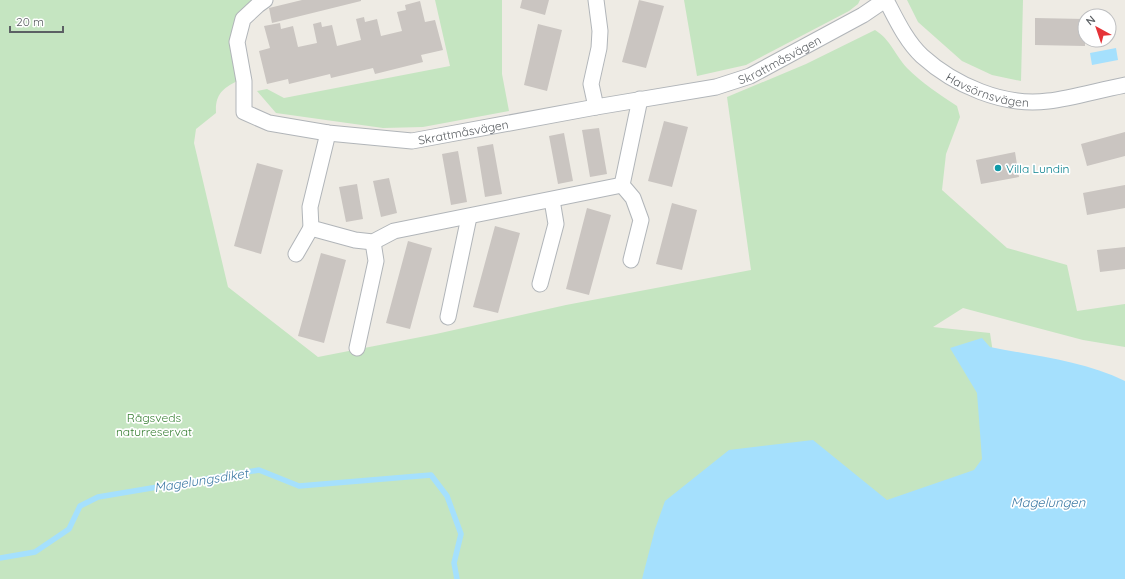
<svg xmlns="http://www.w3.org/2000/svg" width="1125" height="579" font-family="Quicksand,sans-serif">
<rect width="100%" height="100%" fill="#eeebe4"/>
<path fill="#c5e5c1" d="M0,0H252L237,81C222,89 215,95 216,113L196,129L194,143L228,287L318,357L436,334L566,305L751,270L727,97L806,64L875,30C891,40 895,55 907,68C922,83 940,95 957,106L960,117L946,154L942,190L1007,248L1067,265L1077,311L1125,304V347L1083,340L963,308L933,327L990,333L1027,579H0Z
M435,0H502V74L509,111L423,127L383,128L276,113L257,91L267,89L284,98L450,66Z
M684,0H860L858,4L849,11L746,65L697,76Z
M907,0H1023L1021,81L992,75L962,61L918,22Z"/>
<path fill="#a5e0fd" d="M1116,48L1118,60L1092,65L1090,53Z
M982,338L990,347C1035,356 1084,361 1125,381V579H642L655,529L665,501L729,450L813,440L887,500L974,470L982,459L977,393L950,348Z"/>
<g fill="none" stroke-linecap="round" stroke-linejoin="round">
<path stroke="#a5e0fd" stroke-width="5.5" d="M0,558L35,552L69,529L80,506L98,497L259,470L299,486L431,475L447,496L461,534L454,563L457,579"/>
</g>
<path fill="#cac5c1" d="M302,0H361V1L272,23L269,8Z
M522,0H549L545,15L520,8Z
M639,0L664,6L646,68L622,62Z
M420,1L425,22L435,20L443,50L421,55L423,62L375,74L373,68L331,78L330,74L289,84L288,79L267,84L259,51L270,48L264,26L280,23L281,29L293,26L298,47L317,43L313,24L321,22L322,27L332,25L337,46L361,40L356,19L364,17L365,22L377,19L381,36L402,31L397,12L406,10L405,5Z
M1035,18L1085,19V46L1035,45Z
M538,24L562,30L547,91L524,85Z
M664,121L688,127L672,187L648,181Z
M599,128L607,174L590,177L582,130Z
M1125,132V156L1087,166L1081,144Z
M564,133L573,181L558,184L549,136Z
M493,144L502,194L485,197L477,147Z
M458,151L467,202L451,205L442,154Z
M1015,152L1019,177L981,184L976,160Z
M257,163L283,170L261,254L234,246Z
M389,178L397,213L381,217L373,181Z
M357,184L363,219L346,222L339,187Z
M1125,185V208L1087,215L1083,193Z
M672,203L697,210L682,270L656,264Z
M587,208L611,215L589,295L566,289Z
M495,226L520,233L498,313L473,307Z
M408,241L432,248L410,329L386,323Z
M1125,247V269L1100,272L1097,250Z
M321,253L346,260L324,343L298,336Z"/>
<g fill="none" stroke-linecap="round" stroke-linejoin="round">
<g stroke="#b1b5b9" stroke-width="17">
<g id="street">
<path id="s1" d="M265,0L258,5L243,19L237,42L244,81V112L269,123L328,133L412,141L596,107L716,87L750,76L863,15L885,0"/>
<path id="s2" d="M886,0C896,19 906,41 922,56C954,85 1004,107 1048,101C1073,98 1099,90 1125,85"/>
<path d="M596,107L591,84L599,48L600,31L596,0"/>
<path d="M328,133L310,207L311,228L355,240L373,242L394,231L622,185"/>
<path d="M296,254L311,228"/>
<path d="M631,260L641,220L633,198L622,185L640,99"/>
<path d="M540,284L556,224L552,200"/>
<path d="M448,317L469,217"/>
<path d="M357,348L376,261L373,242"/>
</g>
</g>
<use href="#street" stroke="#fff" stroke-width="15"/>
</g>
<circle fill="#0f9aa8" stroke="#fff" stroke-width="1.5" cx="998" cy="168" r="4"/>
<g text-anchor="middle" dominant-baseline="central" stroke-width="3.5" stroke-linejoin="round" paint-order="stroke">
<g font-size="12" fill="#5c6064" stroke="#fff">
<text stroke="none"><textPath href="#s1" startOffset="673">Skrattmåsvägen</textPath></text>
<text stroke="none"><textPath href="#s2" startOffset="142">Havsörnsvägen</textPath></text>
<text stroke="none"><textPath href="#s1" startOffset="347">Skrattmåsvägen</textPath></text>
</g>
<g font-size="12" fill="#0d838f" stroke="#fff" text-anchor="start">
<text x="1006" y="168">Villa Lundin</text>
</g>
<g font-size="12" fill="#3a8136" stroke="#fff">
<text x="154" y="417">Rågsveds<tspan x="154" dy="14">naturreservat</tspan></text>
</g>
<g font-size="13" font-style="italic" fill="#407ca6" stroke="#fff">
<text transform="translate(201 480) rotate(-9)">Magelungsdiket</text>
<text x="1048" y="502">Magelungen</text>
</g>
</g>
<g transform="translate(1097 28) rotate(320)"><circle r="19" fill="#ffffff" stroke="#bebfc1"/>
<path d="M0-3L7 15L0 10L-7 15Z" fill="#e53337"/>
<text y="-6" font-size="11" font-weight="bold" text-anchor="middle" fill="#5c6064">N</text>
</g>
<path d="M10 26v6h53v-6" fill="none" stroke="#5c6064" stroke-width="2"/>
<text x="16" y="26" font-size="12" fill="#5c6064" stroke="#ffffff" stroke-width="3" paint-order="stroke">20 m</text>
</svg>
